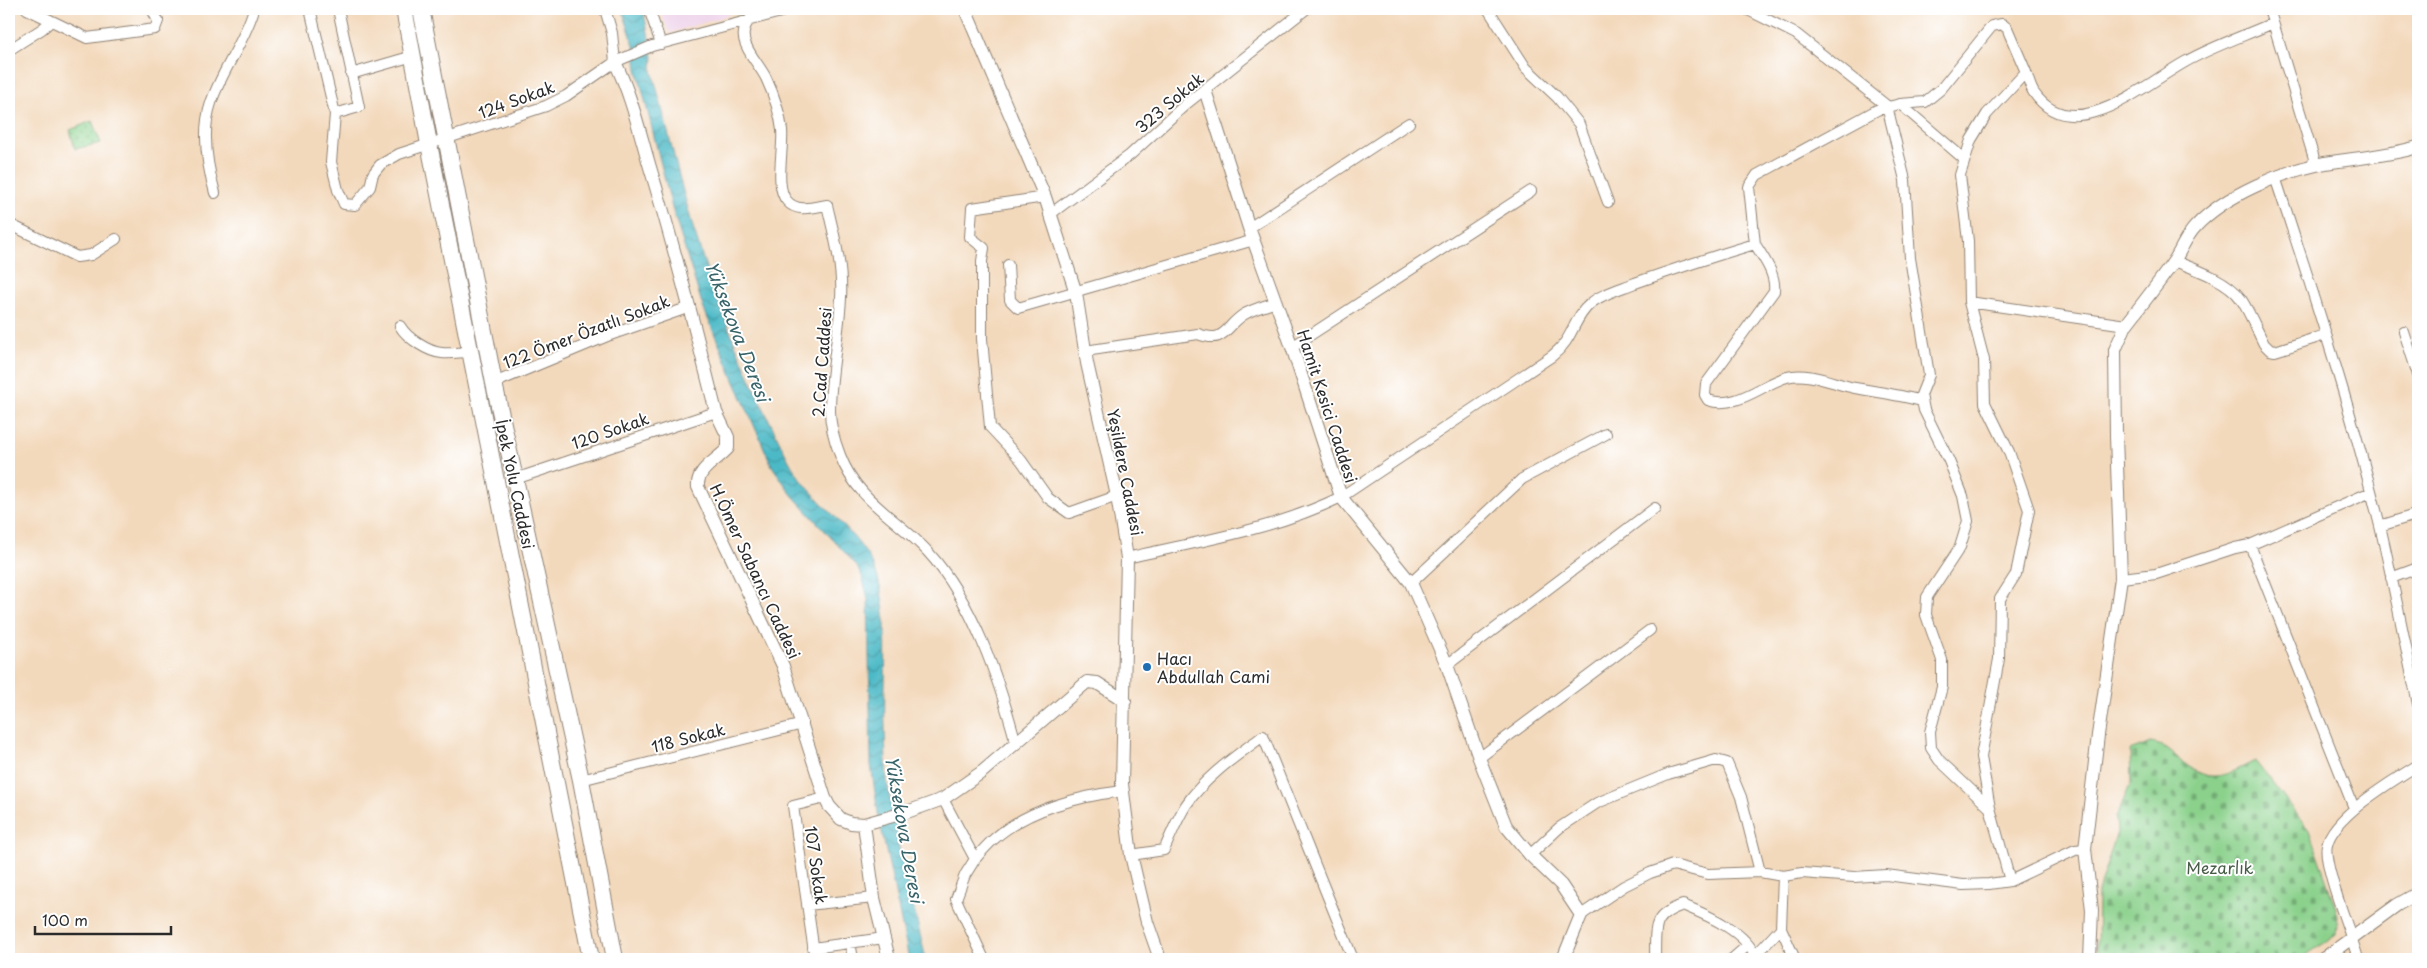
<svg xmlns="http://www.w3.org/2000/svg" width="2427" height="968" font-family="'Playpen Sans',sans-serif">
<defs>
<pattern id="cemetery-stones" width="16" height="16" patternUnits="userSpaceOnUse" patternTransform="scale(1.25)"><rect width="16" height="16" fill="#8bd18c"/><path d="M2 7V4a2 2 0 0 1 4 0v3zM10 15v-3a2 2 0 0 1 4 0v3z" fill="#72aa73"/></pattern>
<pattern id="park-dots" width="8" height="8" patternUnits="userSpaceOnUse" patternTransform="scale(1.25)"><rect width="8" height="8" fill="#8bd18c"/><path d="M2 2h.1M6 6h.1" fill="none" stroke="#72aa73" stroke-width="1.8" stroke-linecap="round"/></pattern>
<pattern id="water-waves" width="16" height="10" patternUnits="userSpaceOnUse" patternTransform="scale(1.25)"><rect width="16" height="10" fill="#4cb9c6"/><path d="M0 5q4-4 8 0t8 0" fill="none" stroke="#3f97a1"/></pattern>
</defs>
<rect width="100%" height="100%" fill="#fff"/>
<filter id="ink" filterUnits="userSpaceOnUse"><feTurbulence type="fractalNoise" baseFrequency=".02" numOctaves="2"/><feDisplacementMap in="SourceGraphic" scale="10" xChannelSelector="R" yChannelSelector="G"/><feConvolveMatrix kernelMatrix="1 2 1 2 8 2 1 2 1" color-interpolation-filters="sRGB"/></filter>
<filter id="wash" filterUnits="userSpaceOnUse"><feTurbulence type="fractalNoise" baseFrequency=".0096" numOctaves="4" result="noise"/><feDisplacementMap in="SourceGraphic" scale="20" xChannelSelector="R" yChannelSelector="G"/><feGaussianBlur stdDeviation="1.12" result="paint"/><feColorMatrix in="noise" values="0 0 0 0 0 0 0 0 0 0 0 0 0 0 0 0 0 1.4 0 .05"/><feComposite in="paint" operator="in"/></filter>
<g filter="url(#wash)">
<rect width="100%" height="100%" fill="#f3d9bc"/>
<path fill="#edd0e9" d="M659,9H727L729,15L670,33Z"/>
<path fill="url(#cemetery-stones)" stroke="#5b7e5c" d="M2151,743C2164,745 2169,750 2178,758C2209,785 2221,778 2255,761L2309,830L2338,915L2336,934L2301,959H2097L2098,892L2117,832L2116,817L2131,783L2130,751Z"/>
<path fill="url(#park-dots)" stroke="#5b7e5c" d="M92,121L101,143L75,149L70,130Z"/>
<path fill="url(#water-waves)" stroke="#3c7278" d="M622,9H643L653,56L652,70C666,122 678,175 693,227C717,307 751,384 788,459C809,501 866,535 878,578C891,627 883,678 885,728C886,751 885,776 890,799C893,814 898,827 898,843L926,959H909L878,813L871,765L868,599L862,576L856,565L792,495L772,466L734,380L703,307L672,208L637,69L634,45Z"/>
</g>
<g filter="url(#ink)">
<g fill="none" stroke-linecap="round" stroke-linejoin="round">
<g stroke="#8f8274" stroke-width="12">
<path id="minor" d="M27,9L87,38L155,29L158,21L152,9
M310,9L335,114L331,162L338,190L344,204L355,205L370,187L373,174L380,165L399,154L546,106L566,96L615,62L652,46L792,9
M605,9L612,33L615,62
M649,9L661,44
M753,9L754,15C729,37 756,58 766,78C773,93 780,113 782,130C784,149 774,187 787,201C797,213 814,207 827,205C834,235 843,267 841,298C839,336 830,374 830,411C830,426 835,442 840,455C857,501 897,518 928,552C973,601 999,680 1016,743
M1488,9L1526,68L1557,97L1579,124L1608,202
M1746,9L1796,34L1887,106L1905,180L1910,258L1929,375L1921,395L1924,410L1949,461L1963,496L1968,521L1960,547L1927,597L1926,615L1942,660V687L1930,732L1931,748L1939,760L1989,807
M2269,9L2316,165
M9,50L42,29L50,22
M351,74L413,56
M1900,104L1964,159
M335,114L359,107L338,9
M2275,177C2313,291 2351,409 2380,526C2394,585 2405,645 2418,704
M215,193C207,165 201,132 211,103C222,70 244,43 254,9
M1045,197L972,208L970,237L984,248L982,261V339L990,427L1021,460L1048,498L1069,513L1117,496
M1049,215L1130,155L1186,104L1306,9
M9,224L77,257L91,255L116,239
M1249,228L1409,123
M1755,244C1764,259 1776,274 1774,291L1706,384L1705,395L1708,400C1736,410 1762,384 1787,377C1808,371 1834,384 1855,388C1878,392 1900,395 1922,401
M2174,261C2195,269 2228,280 2241,299C2250,313 2257,330 2264,344L2270,350L2275,351L2325,335
M1008,265L1010,300L1018,308L1254,240
M1969,302L2126,325
M400,326C407,338 428,352 442,353C451,354 461,352 470,352
M2404,332L2418,375
M1292,347L1531,191
M1085,351L1198,334C1225,344 1224,328 1243,315C1252,309 1265,306 1276,302
M494,383L610,335L690,307
M515,479L716,412
M2380,526L2418,514
M2250,545L2371,492
M1127,558C1199,541 1274,530 1341,497L1552,356C1574,339 1573,318 1590,304C1601,294 1620,289 1635,283C1675,269 1714,256 1755,244L1749,187L1757,175L1877,110L1900,104L1925,102L1941,89L1992,26L2002,24L2007,28L2026,72
M2121,578L2156,574L2235,548L2250,545L2354,808
M2391,578L2418,568
M1411,583L1522,479L1606,434
M1447,665L1655,508
M1479,758L1650,630
M581,780L803,724
M943,799L975,859L965,875L956,899L984,959
M1131,855L1164,850C1171,835 1177,819 1186,805C1206,776 1236,756 1263,736L1353,959
M1530,855L1559,828L1597,803L1668,774L1716,760L1727,763L1741,797L1760,872
M975,859C981,852 987,845 994,839C1027,809 1080,796 1123,791
M2010,881L1990,808L1981,757L1999,659L2000,599L2016,574L2029,510L2009,452L1985,403L1984,360L1969,302L1968,241L1960,175L1971,140L1987,114L2026,72C2028,78 2030,87 2034,93C2073,149 2145,84 2185,62C2213,46 2244,36 2273,23
M807,905L874,898
M1581,915L1624,886L1650,873L1673,865L1708,874L1760,872L1783,876L1802,873L1854,877L1886,875L1963,885L1989,884L2010,881L2075,850L2085,849
M1781,928L1795,959
M850,942L853,959
M813,948L884,938
M1755,956L1781,928L1783,876
M815,959L793,806L825,798
M1655,959C1656,929 1650,916 1683,905C1707,915 1748,932 1756,959
M1732,959L1747,946
M2358,959C2352,935 2322,864 2327,845C2333,816 2394,780 2418,765"/>
</g>
<g stroke="#8f8274" stroke-width="14">
<path id="tertiary" d="M965,9L1045,197L1076,293L1087,363L1117,496L1127,558L1122,784L1131,855L1147,922L1160,959
M615,62C633,99 640,135 652,174C676,253 696,332 716,412L728,437V448C718,460 696,469 698,487L783,666L825,798L829,806L841,819L851,823L864,824L904,813L943,799L982,772L1087,682L1097,683L1125,701
M1205,90L1249,228L1292,347L1341,497L1411,583L1447,665L1479,758L1506,826L1530,855L1561,885L1581,915L1563,959
M864,824L874,898L889,959
M2090,959L2092,910L2085,849L2098,735L2121,578L2116,436L2115,350L2126,325C2142,304 2159,283 2174,261C2182,249 2186,236 2196,226C2225,195 2283,171 2325,163C2356,158 2387,156 2418,147
M2323,959L2397,905L2418,893"/>
</g>
<g stroke="#8f8274" stroke-width="18">
<path id="trunk" d="M404,9L429,144L591,959
M421,9L494,383L581,780L615,959"/>
</g>
<use href="#minor" stroke="#fff" stroke-width="10"/>
<use href="#tertiary" stroke="#fff" stroke-width="12"/>
<use href="#trunk" stroke="#fff" stroke-width="16"/>
</g>
</g>
<circle fill="#1f6fb2" stroke="#fff" stroke-width="2" cx="1147" cy="667" r="5"/>
<g text-anchor="middle" dominant-baseline="central" stroke-width="4" stroke-linejoin="round" paint-order="stroke">
<g font-size="16" fill="#2b2b2b" stroke="#fff">
<text transform="translate(516 99) rotate(-20)">124 Sokak</text>
<text transform="translate(1169 102) rotate(-40)">323 Sokak</text>
<text transform="translate(586 331) rotate(-21)">122 Ömer Özatlı Sokak</text>
<text transform="translate(821 362) rotate(-86)">2.Cad Caddesi</text>
<text transform="translate(1328 406) rotate(72)">Hamit Kesici Caddesi</text>
<text transform="translate(610 430) rotate(-19)">120 Sokak</text>
<text transform="translate(1126 472) rotate(79)">Yeşildere Caddesi</text>
<text transform="translate(516 484) rotate(78)">İpek Yolu Caddesi</text>
<text transform="translate(756 571) rotate(65)">H.Ömer Sabancı Caddesi</text>
<text transform="translate(688 737) rotate(-14)">118 Sokak</text>
<text transform="translate(817 865) rotate(82)">107 Sokak</text>
</g>
<g font-size="16" fill="#2b2b2b" stroke="#fff" text-anchor="start">
<text x="1157" y="658">Hacı<tspan x="1157" dy="18">Abdullah Cami</tspan></text>
</g>
<g font-size="16" fill="#485d48" stroke="#fff">
<text x="2220" y="867">Mezarlık</text>
</g>
<g font-size="18" font-style="italic" fill="#386469" stroke="#fff">
<text transform="translate(738 331) rotate(69)">Yüksekova Deresi</text>
<text transform="translate(905 829) rotate(80)">Yüksekova Deresi</text>
</g>
</g>
<rect width="2427" height="968" fill="none" stroke="#fff" stroke-width="30"/>
<path d="M35 926v8h136v-8" fill="none" stroke="#2b2b2b" stroke-width="2.5"/>
<text x="42" y="926" font-size="15" fill="#2b2b2b" stroke="#ffffff" stroke-width="4" paint-order="stroke">100 m</text>
</svg>
